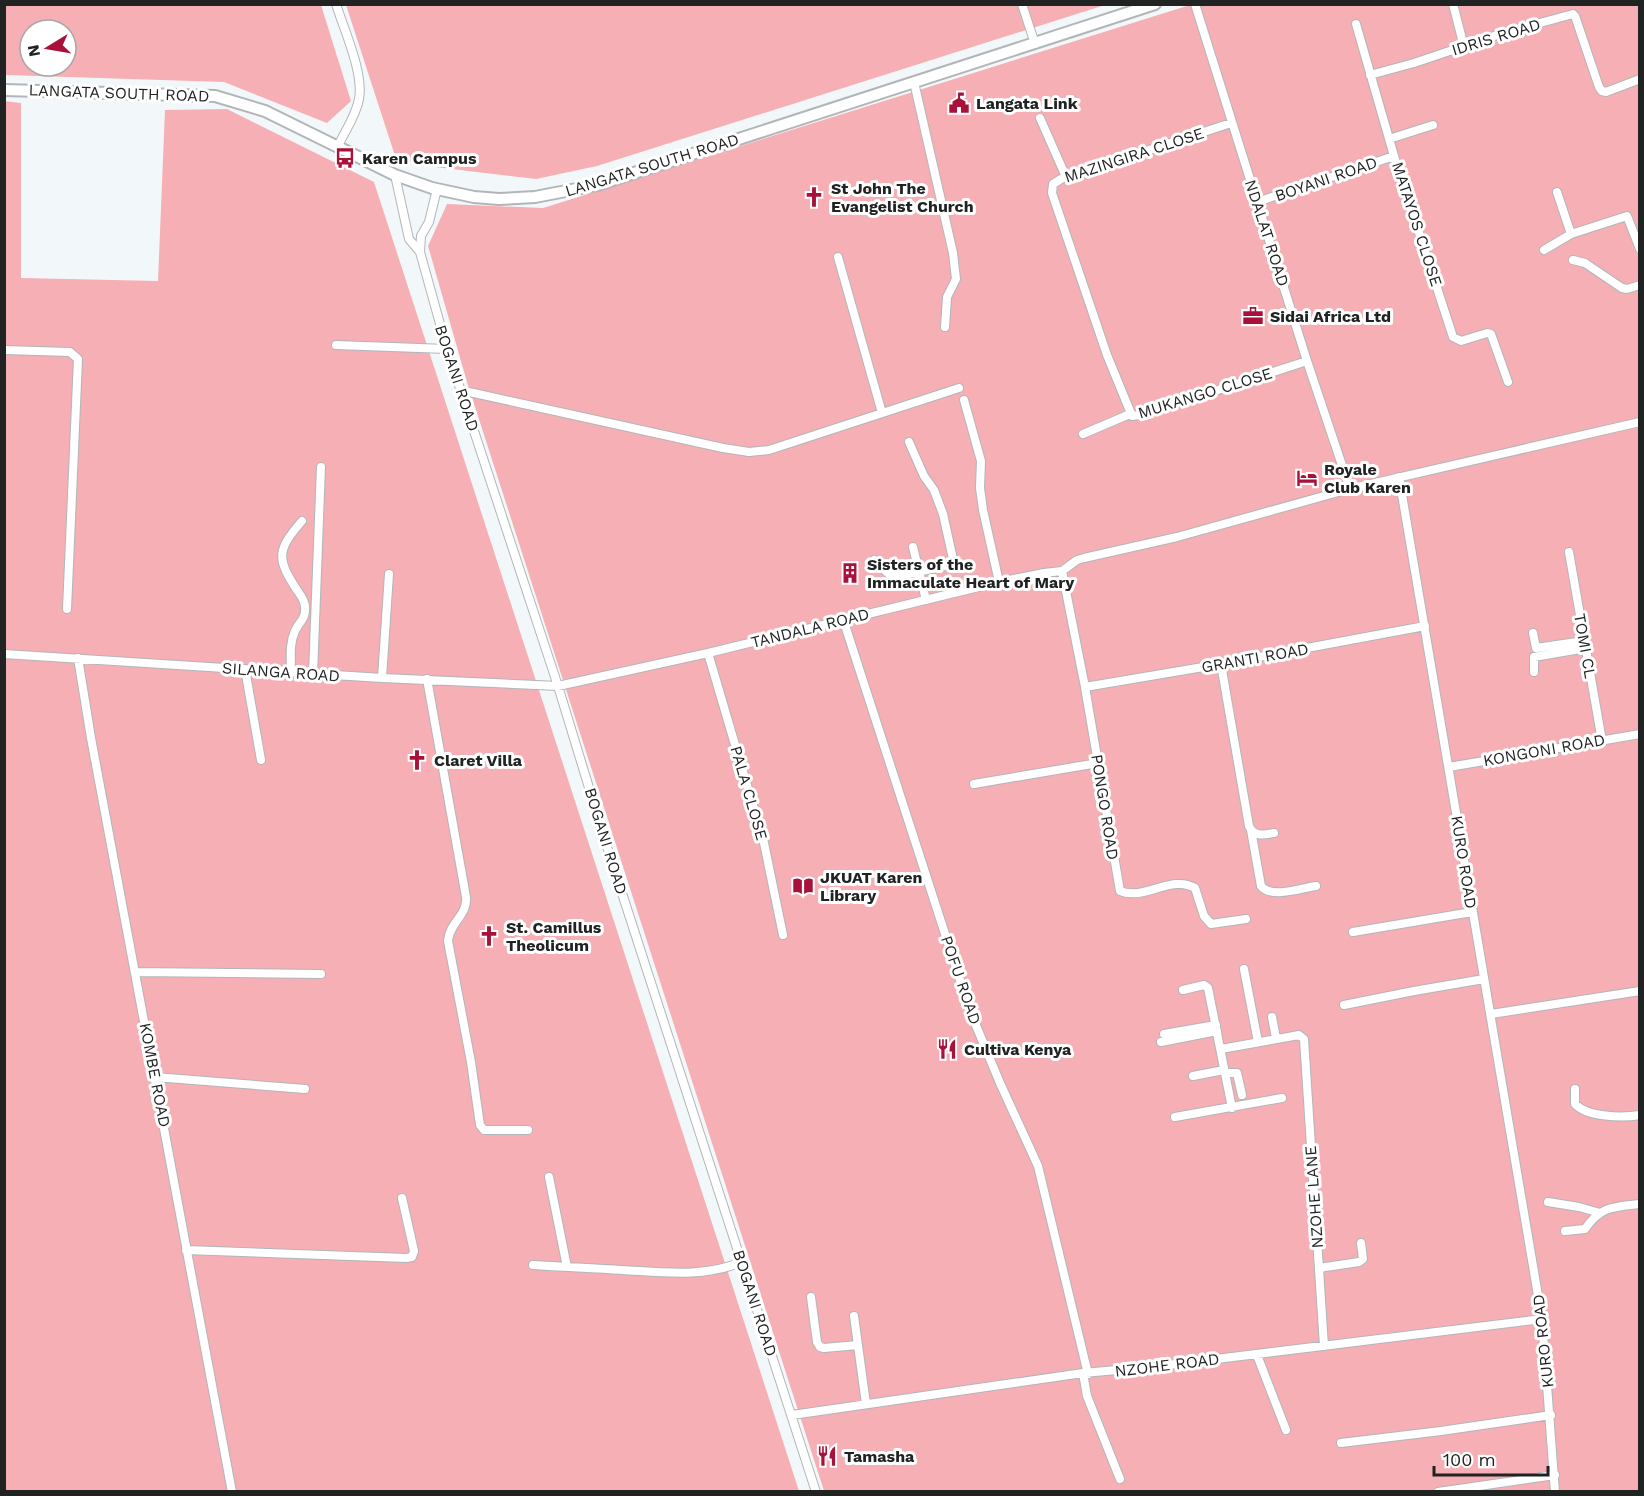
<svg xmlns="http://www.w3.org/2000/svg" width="1644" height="1496" font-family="'Work Sans',sans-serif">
<rect width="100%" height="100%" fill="#f2f8f9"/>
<path fill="#f6afb4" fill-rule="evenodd" d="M5,4L321,5L351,101L327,123L224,82L5,75ZM30,30H66V66H30Z
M346,5H1105L597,166L536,179L427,166L396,159Z
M1190,5H1639V1491H824L467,382L428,246L447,204L543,208Z
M4,101L21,103V278L158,281L165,110L227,109L374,182L799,1491H5Z"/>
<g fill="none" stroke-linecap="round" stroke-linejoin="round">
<g stroke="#b2b6b8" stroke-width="10">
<path id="street" d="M336,4C344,30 364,73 359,99C356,116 345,131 338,146
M1022,4L1035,44
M1195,4L1307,361L1347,480L1349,489L1640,422
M1453,4L1462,39L1459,48
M1356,24L1394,156L1453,337L1461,341L1487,333L1491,334L1508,382
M1370,75L1414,63L1503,33L1573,14L1575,16L1599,87L1602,91L1606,92L1640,79
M914,82L953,253L956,279L947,297L945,327
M1040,118L1066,177
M1231,123L1061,179L1053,184L1052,193L1107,355L1132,416L1141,415L1307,361
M1389,139L1433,125
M395,175L409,239L420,252
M437,189L429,222L421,236L420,252L447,349L558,686L608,850L816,1492
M1557,192L1571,234
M1257,202L1394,156
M1544,250L1571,234L1627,216L1640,249
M838,257L882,413
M1573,260L1585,263L1622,288L1627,289L1640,285
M336,345L447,349
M4,350L70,352L78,359L67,609
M460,390L723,448L749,452L769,450L959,388
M964,400L981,461L980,488L983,510L999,582
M1083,434L1130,414
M1399,477L1542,1319L1555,1492
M913,547L926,600
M1569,552L1602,741
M874,560L891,576L895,577L949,565L953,559L943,514L934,490L924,476L909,442
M1062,571L1085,687L1120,891C1144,901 1172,874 1195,888L1204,916L1211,924L1246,919
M843,619L970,1011L1000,1083L1038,1166L1088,1374
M1533,633L1536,648L1584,641
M708,653L764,843L783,935
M4,654L382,678L558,686L708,653L999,582L1044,573L1062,571L1077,560L1084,558L1177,537L1349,489
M78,658L91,738L232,1492
M1221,664L1249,826C1254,837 1263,835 1274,833
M245,669L261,760
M291,672C291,658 289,644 295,631C298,623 305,620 305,611C306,603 302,597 297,590C276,558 277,550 302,521
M1534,672V657L1586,648
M313,674L321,467
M382,678L389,574
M427,679L466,897C468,915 449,923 448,941L471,1062L480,1125L484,1130H528
M1085,687L1221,664L1425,626
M1449,767L1640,734
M974,784L1098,763
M1251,830L1261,886C1271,899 1301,888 1316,886
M1353,932L1472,912
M1244,969L1258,1042
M135,972L321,974
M1183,990L1204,985L1208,988L1232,1108
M1344,1005L1414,991L1484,979
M1491,1014L1640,991
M1272,1017L1276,1038
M1164,1034L1216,1025
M1161,1042L1217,1031
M1221,1049L1299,1035L1304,1039L1324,1346
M1225,1073H1237L1242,1095
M1193,1076L1224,1070
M155,1077L305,1089
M1575,1089V1104C1587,1117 1622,1118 1640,1115
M1175,1117L1282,1098
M549,1177L567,1267
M1548,1202L1579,1207L1600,1213
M1565,1231L1585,1229C1601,1206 1613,1207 1640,1204
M186,1250L406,1258L412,1257L414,1251L402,1198
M533,1265C563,1267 592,1268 622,1270C661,1272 705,1278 741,1262
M1319,1268L1359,1262L1363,1259L1361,1243
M811,1297L817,1342L820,1347L824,1348L858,1345
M854,1316L866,1404
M1257,1355L1286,1430
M1083,1373L1087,1396L1120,1479
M792,1415L1083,1373L1151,1367L1542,1319
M1341,1443L1441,1431L1551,1415
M1438,1492L1555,1475"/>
</g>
<g stroke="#b2b6b8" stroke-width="14">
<path id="secondary" d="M4,90L215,96L265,111L395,175L432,188L474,197L499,199L535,197L597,185L1155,4"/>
</g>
<use href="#street" stroke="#fff" stroke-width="8"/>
<use href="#secondary" stroke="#fff" stroke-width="10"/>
</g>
<defs>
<g id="civic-bare" transform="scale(1.62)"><path d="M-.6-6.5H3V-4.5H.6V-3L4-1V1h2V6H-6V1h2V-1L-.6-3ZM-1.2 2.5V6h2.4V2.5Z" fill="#a9113b" stroke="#fff" stroke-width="2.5" paint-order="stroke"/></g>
<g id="bus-bare" transform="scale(1.62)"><path d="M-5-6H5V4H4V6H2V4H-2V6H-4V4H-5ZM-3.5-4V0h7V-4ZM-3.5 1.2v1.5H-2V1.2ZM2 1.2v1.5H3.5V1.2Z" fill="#a9113b" stroke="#fff" stroke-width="2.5" paint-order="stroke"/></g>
<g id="church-bare" transform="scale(1.62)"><path d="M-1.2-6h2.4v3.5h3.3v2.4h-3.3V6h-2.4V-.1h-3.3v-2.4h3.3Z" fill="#a9113b" stroke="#fff" stroke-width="2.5" paint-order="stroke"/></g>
<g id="office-bare" transform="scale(1.62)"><path d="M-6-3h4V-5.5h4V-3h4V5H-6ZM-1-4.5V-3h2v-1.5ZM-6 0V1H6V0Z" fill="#a9113b" stroke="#fff" stroke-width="2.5" paint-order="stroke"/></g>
<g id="hotel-bare" transform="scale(1.62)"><path d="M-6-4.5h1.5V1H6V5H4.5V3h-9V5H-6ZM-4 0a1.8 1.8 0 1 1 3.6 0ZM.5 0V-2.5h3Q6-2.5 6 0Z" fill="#a9113b" stroke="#fff" stroke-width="2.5" paint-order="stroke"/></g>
<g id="building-bare" transform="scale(1.62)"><path d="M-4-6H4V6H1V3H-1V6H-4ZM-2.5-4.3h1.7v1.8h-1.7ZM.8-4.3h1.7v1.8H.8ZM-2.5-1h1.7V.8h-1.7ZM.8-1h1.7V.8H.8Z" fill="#a9113b" stroke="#fff" stroke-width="2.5" paint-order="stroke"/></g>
<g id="library-bare" transform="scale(1.62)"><path d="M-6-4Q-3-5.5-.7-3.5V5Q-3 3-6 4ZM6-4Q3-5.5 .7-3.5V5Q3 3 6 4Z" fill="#a9113b" stroke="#fff" stroke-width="2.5" paint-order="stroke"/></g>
<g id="restaurant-bare" transform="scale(1.62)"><path d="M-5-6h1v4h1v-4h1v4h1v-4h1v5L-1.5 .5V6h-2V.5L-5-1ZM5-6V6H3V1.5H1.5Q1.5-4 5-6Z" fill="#a9113b" stroke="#fff" stroke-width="2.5" paint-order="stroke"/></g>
</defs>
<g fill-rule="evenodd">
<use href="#civic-bare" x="959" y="103"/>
<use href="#bus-bare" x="345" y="158"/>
<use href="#church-bare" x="814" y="197"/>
<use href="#office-bare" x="1253" y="316"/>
<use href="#hotel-bare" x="1307" y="478"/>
<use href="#building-bare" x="850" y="573"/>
<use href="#church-bare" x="417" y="760"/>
<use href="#library-bare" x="803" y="886"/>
<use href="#church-bare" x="489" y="936"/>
<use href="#restaurant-bare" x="947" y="1049"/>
<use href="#restaurant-bare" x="827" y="1456"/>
</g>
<g text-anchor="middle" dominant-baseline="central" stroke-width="6" stroke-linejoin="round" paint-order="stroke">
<g font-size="16" fill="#212323" stroke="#fff">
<text transform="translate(1496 37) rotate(-17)">IDRIS ROAD</text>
<text transform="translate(119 93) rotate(2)">LANGATA SOUTH ROAD</text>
<text transform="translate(1134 155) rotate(-18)">MAZINGIRA CLOSE</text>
<text transform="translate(652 165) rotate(-17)">LANGATA SOUTH ROAD</text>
<text transform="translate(1326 179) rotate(-19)">BOYANI ROAD</text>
<text transform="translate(1417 224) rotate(72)">MATAYOS CLOSE</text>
<text transform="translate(1267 233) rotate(72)">NDALAT ROAD</text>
<text transform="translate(457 378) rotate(72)">BOGANI ROAD</text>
<text transform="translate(1205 393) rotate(-17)">MUKANGO CLOSE</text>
<text transform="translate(810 628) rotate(-14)">TANDALA ROAD</text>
<text transform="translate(1585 646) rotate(80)">TOMI CL</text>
<text transform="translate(1255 658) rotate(-10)">GRANTI ROAD</text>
<text transform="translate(281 672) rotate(4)">SILANGA ROAD</text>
<text transform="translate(1544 750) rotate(-10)">KONGONI ROAD</text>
<text transform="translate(749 793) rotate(74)">PALA CLOSE</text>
<text transform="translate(1105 807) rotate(81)">PONGO ROAD</text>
<text transform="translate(606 841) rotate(73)">BOGANI ROAD</text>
<text transform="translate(1464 862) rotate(81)">KURO ROAD</text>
<text transform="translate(961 980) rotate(71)">POFU ROAD</text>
<text transform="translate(155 1075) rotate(79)">KOMBE ROAD</text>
<text transform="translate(1314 1197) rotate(-94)">NZOHE LANE</text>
<text transform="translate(755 1303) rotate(72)">BOGANI ROAD</text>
<text transform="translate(1543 1341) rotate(-96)">KURO ROAD</text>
<text transform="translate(1167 1365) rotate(-7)">NZOHE ROAD</text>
</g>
<g font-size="16" font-weight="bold" fill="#212323" stroke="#fff" text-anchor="start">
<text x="976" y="103">Langata Link</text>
<text x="362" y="158">Karen Campus</text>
<text x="831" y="188">St John The<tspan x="831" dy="18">Evangelist Church</tspan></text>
<text x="1270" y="316">Sidai Africa Ltd</text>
<text x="1324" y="469">Royale<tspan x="1324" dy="18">Club Karen</tspan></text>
<text x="867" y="564">Sisters of the<tspan x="867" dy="18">Immaculate Heart of Mary</tspan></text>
<text x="434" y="760">Claret Villa</text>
<text x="820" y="877">JKUAT Karen<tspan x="820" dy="18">Library</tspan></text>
<text x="506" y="927">St. Camillus<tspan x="506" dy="18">Theolicum</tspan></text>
<text x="964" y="1049">Cultiva Kenya</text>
<text x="844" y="1456">Tamasha</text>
</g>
</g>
<rect width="1644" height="1496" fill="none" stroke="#212323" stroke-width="12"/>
<g transform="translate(48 48) rotate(259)"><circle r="28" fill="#ffffff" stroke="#a6a7a7" stroke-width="1.5"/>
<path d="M0-4.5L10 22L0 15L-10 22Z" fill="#a9113b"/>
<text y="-9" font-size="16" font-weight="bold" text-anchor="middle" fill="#212323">N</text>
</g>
<path d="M1434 1466v9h114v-9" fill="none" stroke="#212323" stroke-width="3"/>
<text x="1443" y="1466" font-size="18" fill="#212323" stroke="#ffffff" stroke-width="4.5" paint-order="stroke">100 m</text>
</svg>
